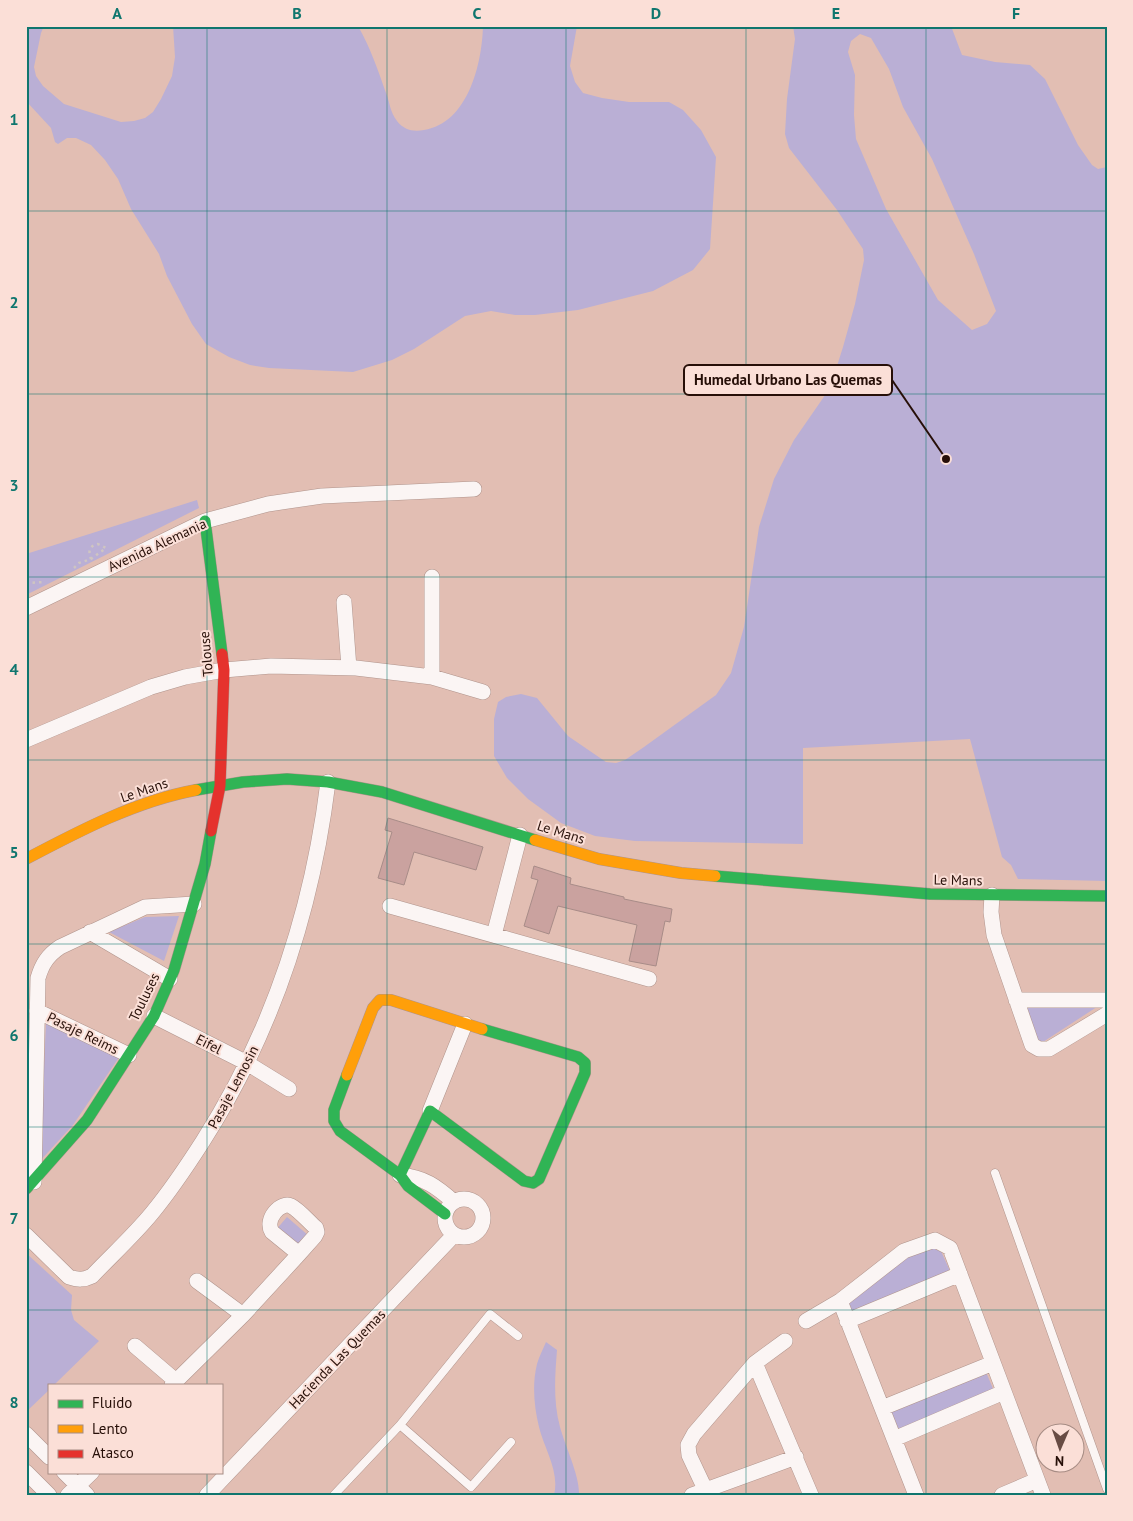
<svg xmlns="http://www.w3.org/2000/svg" width="1133" height="1521" font-family="'PT Sans',sans-serif">
<rect width="100%" height="100%" fill="#e2beb3"/>
<path fill="#baafd5" fill-rule="evenodd" d="M26,26H44L41,33L34,67L36,76L43,86L64,104L121,122L134,121L145,118L153,112L161,99L172,76L175,57L173,26H358C370,47 378,70 386,93C390,103 390,112 397,121C404,130 413,132 424,130C468,123 482,64 483,26H577L570,66L575,82L583,93L602,98L629,102H669L683,110L701,130L716,157L710,249L693,270L653,291L578,310L535,315H515L491,311L465,316L414,349L392,360L353,372L269,368L250,365L229,357L206,344L192,324L167,276L159,254L131,209L118,179L105,160L91,145L76,138H67L58,144L55,142L51,128L26,101Z
M793,26H951L962,55L995,62L1030,65L1045,79L1078,145L1092,165L1098,169L1107,167V881L1018,879L1011,865L1002,857L970,739L803,748V844L635,841L595,836L561,823L528,799L507,778L494,756V719L498,702L506,697L521,694L537,698L568,736L606,762L616,763L625,760L644,747L716,695L731,673L744,627L759,527L774,479L794,440L830,388L843,347L855,304L864,260L863,249L837,210L789,148L785,134L787,99L795,39ZM860,34L871,38L889,69L903,107L932,159L974,254L996,311L987,324L972,330L938,300L886,209L856,139L854,115L855,75L848,52L851,41Z
M197,500L199,508L26,595V554Z
M179,916L164,961L109,932L145,917Z
M1103,1003L1043,1042L1034,1038L1021,1004Z
M46,1022L120,1056L73,1125L40,1161Z
M287,1217L309,1236L297,1251L275,1231Z
M931,1248L941,1251L950,1271L850,1314L848,1304L906,1257Z
M26,1253L72,1295L71,1310L74,1320L99,1341L54,1385H49V1390L26,1412Z
M546,1342L557,1350C555,1376 553,1401 560,1427C565,1446 580,1476 579,1495H554C560,1472 544,1448 539,1427C534,1407 532,1384 537,1364C539,1357 543,1349 546,1342Z
M986,1372L994,1391L898,1430L890,1411Z"/>
<path fill="#caa29f" stroke="#a88c88" d="M388,818L483,847L476,870L414,852L404,885L378,878L392,832L385,830Z
M534,866L571,878L570,884L624,897V899L672,909L670,922L665,921L656,966L629,961L637,925L558,906L549,934L524,926L538,880L531,878Z"/>
<g fill="none" stroke-linecap="round" stroke-linejoin="round">
<g stroke="#b0948c" stroke-width="9">
<path id="lane" d="M995,1173L1107,1489
M511,1442L471,1487L400,1425L490,1314L518,1336
M334,1495L400,1425"/>
</g>
<g stroke="#b0948c" stroke-width="16">
<path id="street" d="M432,577V677
M344,602L349,668
M26,608L205,521L268,504L322,496L474,489
M26,740L151,687L185,677L224,670L271,666L356,668L432,677L483,692
M992,895L991,912L994,935L1032,1045L1039,1049H1049L1107,1014
M390,906L649,979
M90,932L170,979
M494,935L520,835
M1016,1000H1107
M37,1011L129,1055
M154,1016L247,1063L289,1089
M430,1111L465,1024
M400,1175C424,1177 437,1187 454,1202
M34,1182L38,978C42,964 48,955 60,947L145,907L194,904
M445 1218a19 19 0 1 1 38 0a19 19 0 1 1-38 0Z
M26,1235L69,1277C78,1280 84,1280 92,1276C112,1255 134,1235 152,1213C171,1190 187,1166 203,1141C273,1031 312,912 328,782
M197,1281L243,1315
M840,1301L916,1495
M806,1321L840,1301L904,1251L935,1240L950,1248L1043,1495
M847,1321L960,1274
M135,1346L176,1381
M755,1363L811,1495
M172,1385L243,1315L299,1254L315,1236L317,1232L316,1228C309,1222 299,1210 291,1206C281,1201 264,1219 272,1232L299,1254
M882,1408L993,1363
M26,1434L49,1457
M894,1439L1004,1392
M26,1472L49,1495
M64,1472L87,1495
M705,1489L689,1455L688,1445L694,1434L755,1363L785,1341
M68,1495L92,1472
M207,1495L454,1235
M692,1495L796,1457
M1002,1495L1037,1480"/>
</g>
<g stroke="#b0948c" stroke-width="12">
<path id="fast" d="M205,521L222,654
M196,790L243,782L287,779L328,782L382,792L535,840
M715,876L930,894L1107,896
M347,1075L334,1110V1121L340,1131L400,1175L408,1186L445,1214
M400,1175L430,1111L524,1181L533,1183L539,1179L585,1073V1063L578,1057L482,1029
M26,1189L87,1120L154,1016L174,970L205,864L211,831"/>
</g>
<g stroke="#b0948c" stroke-width="12">
<path id="slow" d="M535,840L599,859L681,873L715,876
M26,859C79,831 136,801 196,790
M347,1075L373,1008L380,1000H391L482,1029"/>
</g>
<g stroke="#b0948c" stroke-width="12">
<path id="jam" d="M211,831L220,786L224,670L222,654"/>
</g>
<path stroke="#cfc5c1" stroke-width="2.5" stroke-dasharray="2.5 4" stroke-linecap="butt" d="M74,568L79,563L91,559L106,548L98,544C89,546 88,551 91,559
M26,583L45,582"/>
<use href="#lane" stroke="#fbf5f4" stroke-width="8"/>
<use href="#street" stroke="#fbf5f4" stroke-width="15"/>
<use href="#fast" stroke="#30b455" stroke-width="11"/>
<use href="#slow" stroke="#ff9f0a" stroke-width="11"/>
<use href="#jam" stroke="#e5322d" stroke-width="11"/>
</g>
<path fill="none" stroke="#0f766e" stroke-width="1" stroke-opacity="0.55" d="M207,26V1385M387,26V1495M566,26V1495M746,26V1495M926,26V1495M26,211H1107M26,394H1107M26,577H1107M26,760H1107M26,944H1107M26,1127H1107M26,1310H1107M207,1472V1495"/>
<g text-anchor="middle" dominant-baseline="central" stroke-width="4" stroke-linejoin="round" paint-order="stroke">
<g font-size="14" fill="#270f08" stroke="#fbdfd7">
<text transform="translate(157 545) rotate(-25)">Avenida Alemania</text>
<text transform="translate(206 654) rotate(-95)">Tolouse</text>
<text transform="translate(144 790) rotate(-19)">Le Mans</text>
<text transform="translate(561 832) rotate(17)">Le Mans</text>
<text transform="translate(958 880) rotate(1)">Le Mans</text>
<text transform="translate(144 997) rotate(-64)">Touluses</text>
<text transform="translate(83 1033) rotate(26)">Pasaje Reims</text>
<text transform="translate(209 1044) rotate(27)">Eifel</text>
<text transform="translate(233 1087) rotate(-62)">Pasaje Lemosin</text>
<text transform="translate(337 1359) rotate(-46)">Hacienda Las Quemas</text>
</g>
</g>
<path fill="none" stroke="#270f08" stroke-width="2" d="M946 459L892 380"/>
<circle fill="#270f08" stroke="#fbdfd7" stroke-width="2" cx="946" cy="459" r="5"/>
<rect fill="#fbdfd7" stroke="#270f08" stroke-width="2" x="684" y="365" width="208" height="30" rx="5"/>
<g font-size="15" text-anchor="middle" font-weight="bold" fill="#270f08">
<text x="788" y="385">Humedal Urbano Las Quemas</text>
</g>
<rect width="1133" height="1521" fill="none" stroke="#fbdfd7" stroke-width="55"/>
<rect x="48" y="1384" width="175" height="90" fill="#fbdfd7" stroke="#a68c84"/>
<rect x="58" y="1400" width="25" height="8" fill="#30b455" stroke="#a68c84"/>
<text x="92" y="1408" font-size="15" fill="#270f08">Fluido</text>
<rect x="58" y="1425" width="25" height="8" fill="#ff9f0a" stroke="#a68c84"/>
<text x="92" y="1434" font-size="15" fill="#270f08">Lento</text>
<rect x="58" y="1450" width="25" height="8" fill="#e5322d" stroke="#a68c84"/>
<text x="92" y="1458" font-size="15" fill="#270f08">Atasco</text>
<g transform="translate(1060 1448) rotate(182)"><circle r="24" fill="#fbdfd7" stroke="#a68c84"/>
<path d="M0-4L9 19L0 12L-9 19Z" fill="#684c44"/>
<text y="-8" font-size="14" font-weight="bold" text-anchor="middle" fill="#270f08">N</text>
</g>
<rect x="28" y="28" width="1078" height="1466" fill="none" stroke="#0f766e" stroke-width="2"/>
<g font-size="16" text-anchor="middle" font-weight="bold" fill="#0f766e">
<text x="117" y="19">A</text>
<text x="297" y="19">B</text>
<text x="477" y="19">C</text>
<text x="656" y="19">D</text>
<text x="836" y="19">E</text>
<text x="1016" y="19">F</text>
<text x="14" y="125">1</text>
<text x="14" y="308">2</text>
<text x="14" y="491">3</text>
<text x="14" y="675">4</text>
<text x="14" y="858">5</text>
<text x="14" y="1041">6</text>
<text x="14" y="1224">7</text>
<text x="14" y="1408">8</text>
</g>
</svg>
